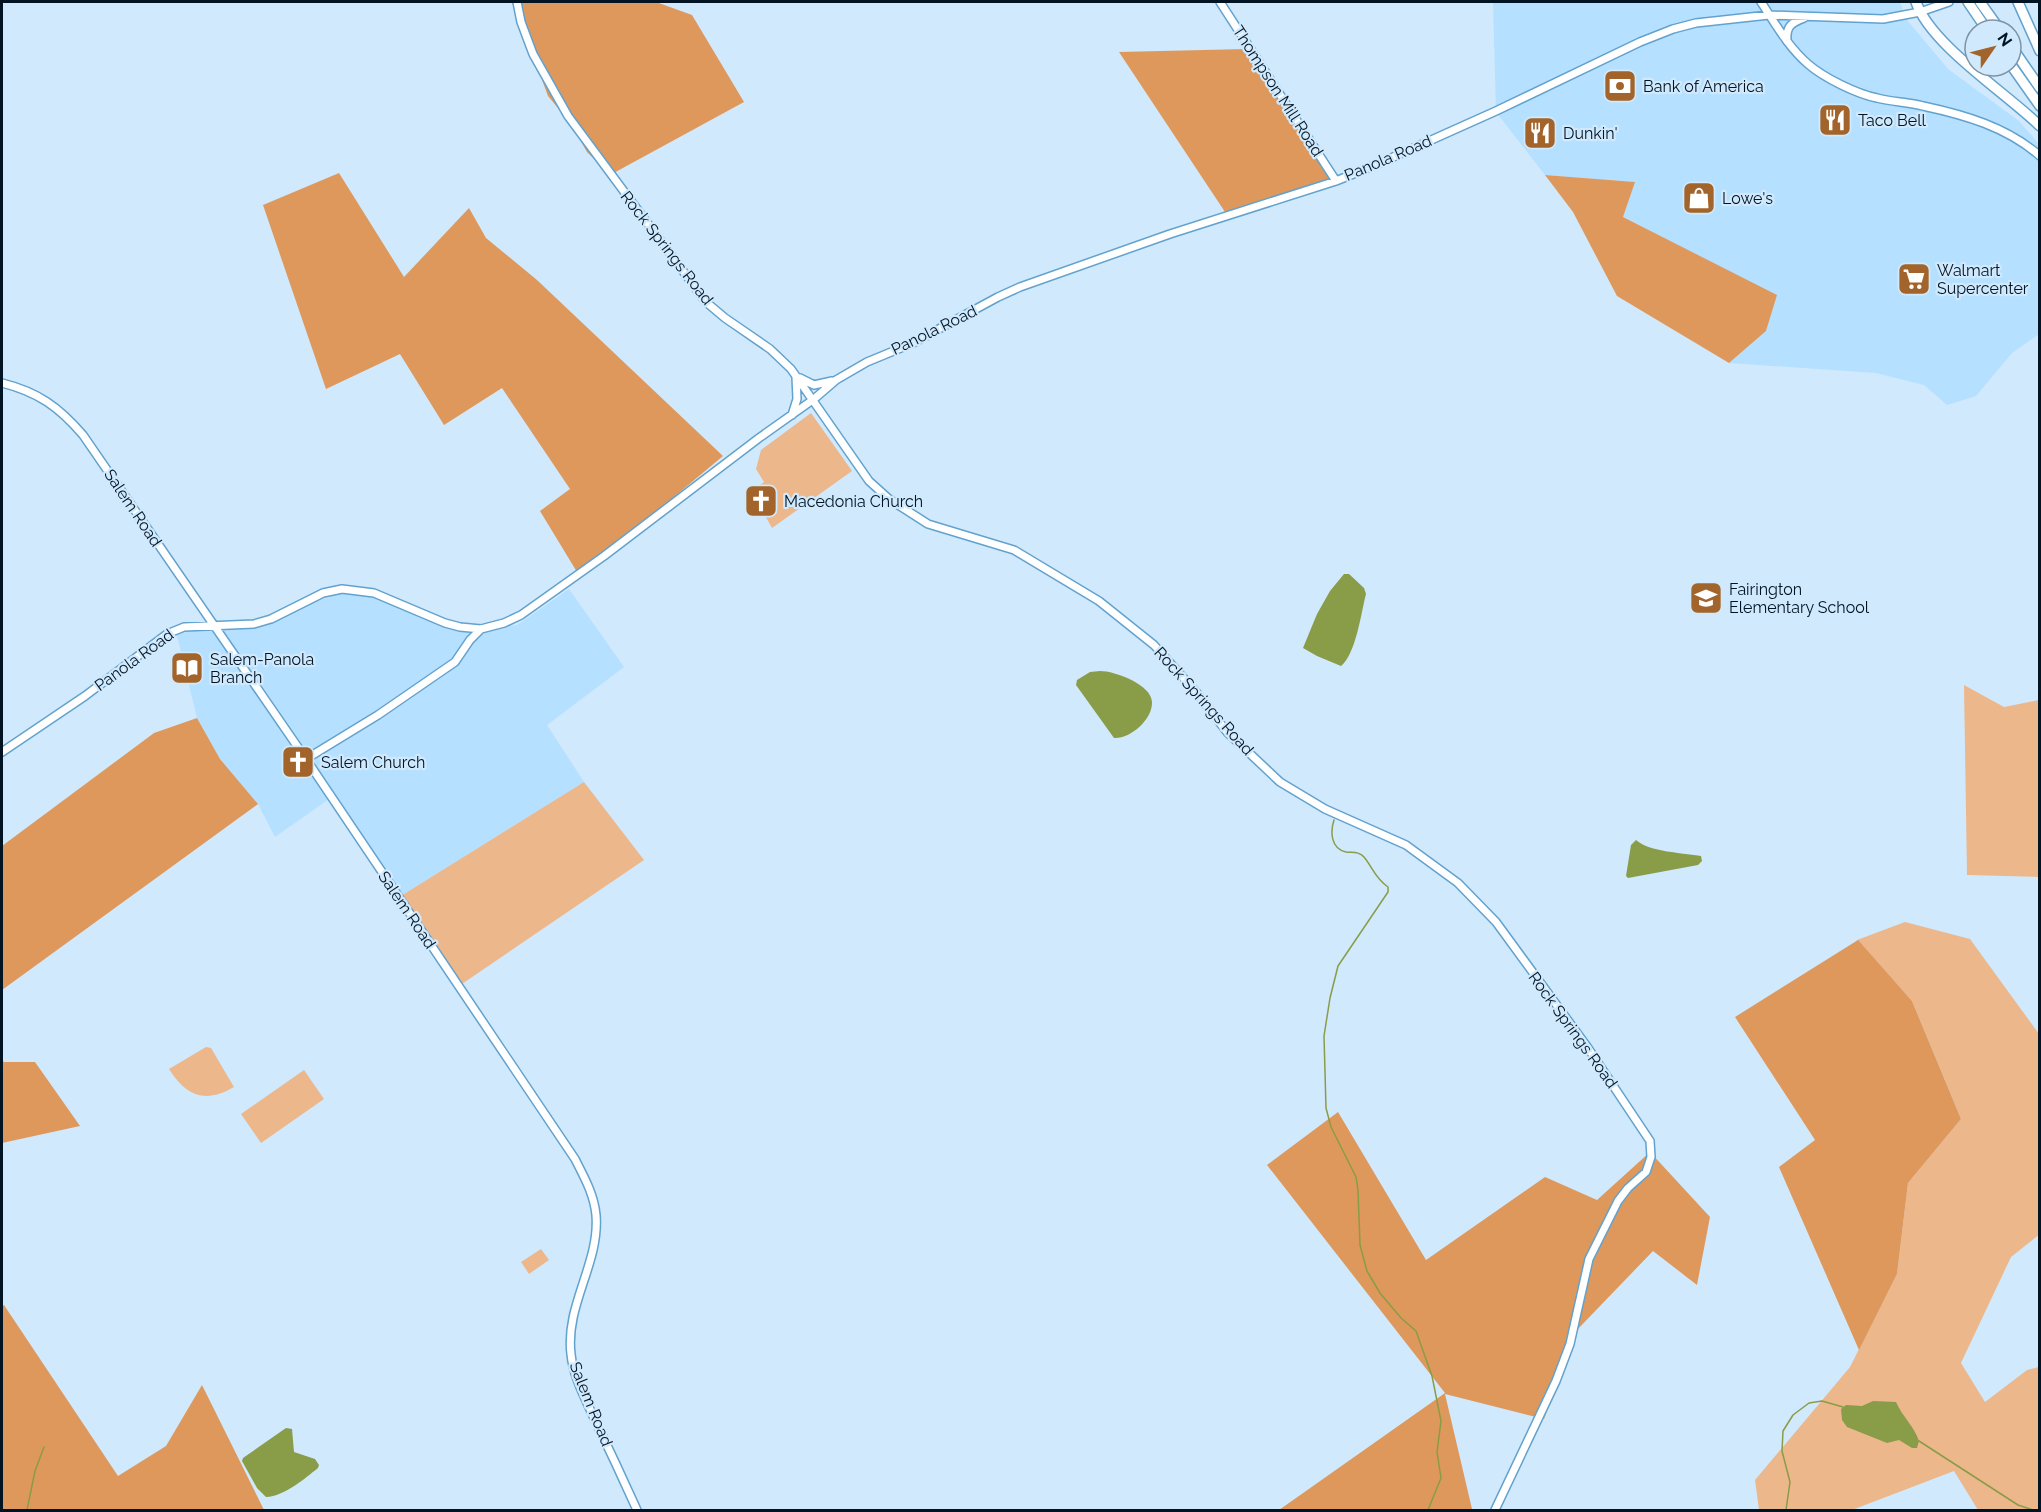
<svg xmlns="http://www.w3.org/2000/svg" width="2041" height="1512" font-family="Raleway,sans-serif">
<rect width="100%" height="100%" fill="#d0e9fc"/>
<path fill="#b6e0ff" d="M1493,2H1900L1907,20L1948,69L2019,121L2039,144V334L2012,353L1976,396L1947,405L1924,385L1876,373L1729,363L1766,331L1776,295L1623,217L1634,182L1545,175L1496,112Z
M569,589L624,667L547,725L584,782L396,899L329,799L275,837L258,804L220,759L197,718L176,632L248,623L267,624L309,604L341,593L368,590L416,616L484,630L517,625Z"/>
<path fill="#edb78c" d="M811,413L852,471L772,528L762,510L768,506L762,496L765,494L760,485L764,482L756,469L761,450Z
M1964,685L2004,707L2039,700V877L1967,875Z
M584,782L644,860L456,988L396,899Z
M1905,922L1970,939L2039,1034L2040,1234L2011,1257L1961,1363L1985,1402L2027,1370L2039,1367V1510H1978L1954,1471L1852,1510H1759L1755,1480L1850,1367L1897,1274L1908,1183L1961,1119L1912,1001L1857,940Z
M206,1047L211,1048L234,1087C205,1104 186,1096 169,1069Z
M304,1070L324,1099L261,1143L241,1114Z
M541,1249L549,1260L529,1274L521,1262Z"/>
<path fill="#de985c" d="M520,2H656L692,15L744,102L610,175L587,152L571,124L548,96L534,58Z
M1246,49L1339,179L1227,215L1119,52Z
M339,173L404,277L469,208L486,238L537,280L723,456L602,557L577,572L540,511L570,489L502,388L444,425L400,354L326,389L263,205Z
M1545,175L1635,182L1623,217L1777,295L1766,331L1729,363L1617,296L1573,212Z
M197,718L220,759L258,804L2,990V846L154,733Z
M1858,940L1912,1001L1961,1119L1908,1183L1897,1274L1859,1350L1779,1167L1815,1140L1735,1017Z
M2,1060L4,1062H35L80,1126L2,1143Z
M1338,1112L1426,1260L1545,1177L1597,1200L1650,1152L1710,1217L1697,1285L1653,1251L1575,1332L1544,1419L1445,1394L1472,1509L1469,1510H1279L1445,1393L1267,1165Z
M4,1305L118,1476L166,1446L202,1385L264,1510H2V1306Z"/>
<path fill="#899c47" d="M1344,574H1349L1364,588L1366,594C1361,613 1356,654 1341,666L1317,656L1303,648L1317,614L1330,591Z
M1100,671C1115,671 1153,685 1152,703C1152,720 1130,739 1114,738L1076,685L1077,680L1090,672Z
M1636,840C1649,852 1684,853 1701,856L1702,861L1698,865L1628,878L1626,876L1631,845Z
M1873,1401L1896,1402C1902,1416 1914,1426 1919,1441L1917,1448H1912L1899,1440L1887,1443L1847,1427L1842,1420L1841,1409L1846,1405L1862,1406Z
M286,1428L292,1429L294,1452L315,1459L319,1465L318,1468C304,1479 285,1496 266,1497L257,1488L242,1461L243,1458Z"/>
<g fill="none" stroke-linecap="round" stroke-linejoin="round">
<path stroke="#899c47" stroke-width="1.5" d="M1334,820C1330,832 1331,849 1346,852C1352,853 1359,851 1364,857C1373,868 1375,878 1388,887V892L1338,966L1330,998L1324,1036L1326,1108L1331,1127L1356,1177L1358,1190L1360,1245L1367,1271L1380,1293L1401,1318L1416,1331L1432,1376L1441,1421L1437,1452L1441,1478L1428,1510
M1919,1441L2018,1505L2033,1510
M27,1510L35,1471L44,1447
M1786,1510L1790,1482L1782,1451L1783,1431L1793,1415L1809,1403L1822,1401L1843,1407"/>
<g stroke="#62a2ce" stroke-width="10">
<path id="secondary" d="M517,2L521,22L533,54L568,116L706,302L725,318L770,349L791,369L869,481L889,499L928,524L1014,550L1099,601L1154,645L1197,693L1227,732L1280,782L1325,809L1406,845L1458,883L1496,922L1588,1048L1650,1141L1651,1157L1646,1172L1628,1188L1618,1201L1589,1259L1570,1344L1556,1381L1495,1510
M1220,2L1336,181
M1761,2C1775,23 1788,47 1808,64C1824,78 1857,94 1877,98C1892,102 1908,102 1923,106C1965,115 2007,127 2040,156
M1787,41C1786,26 1791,23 1804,18
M800,378L814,385L832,381
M2,383C38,392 59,407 83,435L306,759L575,1159C584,1177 594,1194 596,1215C600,1263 565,1305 571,1354C573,1376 585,1398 594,1418C609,1449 623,1479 637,1510
M792,415L797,399L796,377
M2,752L85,696L167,634L184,627L254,624L271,619L323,593L342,589L374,593L445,623L460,627L481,629L504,623L521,615L604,556L759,438L814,399L836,380L867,362L913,343L998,297L1020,287L1170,234L1336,181L1380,163L1496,111L1640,42L1673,29L1696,23L1769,15L1883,19L1920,12L1949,2
M306,759L378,715L455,662L470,640L481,629"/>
</g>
<g stroke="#62a2ce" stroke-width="12">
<path id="highway" d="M1916,2C1931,45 2005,92 2040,126
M1968,2L1987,30
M1980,2L2000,30
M2018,2L2040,51
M2011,46L2040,88
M2011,65L2040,106"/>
</g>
<use href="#secondary" stroke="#fff" stroke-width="7"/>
<use href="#highway" stroke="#fff" stroke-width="9"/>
</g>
<defs>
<g id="bank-square" transform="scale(1.725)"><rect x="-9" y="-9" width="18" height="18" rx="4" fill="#a2642a" stroke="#d0e9fc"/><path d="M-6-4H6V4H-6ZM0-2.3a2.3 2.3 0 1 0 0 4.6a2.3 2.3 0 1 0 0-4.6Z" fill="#fff"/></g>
<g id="restaurant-square" transform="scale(1.725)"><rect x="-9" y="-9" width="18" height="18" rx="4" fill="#a2642a" stroke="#d0e9fc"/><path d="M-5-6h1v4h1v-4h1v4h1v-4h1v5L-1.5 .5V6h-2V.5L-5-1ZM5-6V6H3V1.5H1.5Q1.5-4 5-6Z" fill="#fff"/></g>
<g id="shop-square" transform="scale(1.725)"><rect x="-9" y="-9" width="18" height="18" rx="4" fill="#a2642a" stroke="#d0e9fc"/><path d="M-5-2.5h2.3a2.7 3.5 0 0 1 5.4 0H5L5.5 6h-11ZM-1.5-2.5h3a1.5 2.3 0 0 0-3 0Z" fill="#fff"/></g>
<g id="supermarket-square" transform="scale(1.725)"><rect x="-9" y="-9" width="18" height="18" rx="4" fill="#a2642a" stroke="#d0e9fc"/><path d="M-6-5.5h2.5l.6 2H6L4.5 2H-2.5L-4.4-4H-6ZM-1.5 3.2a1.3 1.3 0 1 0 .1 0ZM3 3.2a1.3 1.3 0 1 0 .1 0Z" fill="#fff"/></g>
<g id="church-square" transform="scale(1.725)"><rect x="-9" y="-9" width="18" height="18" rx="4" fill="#a2642a" stroke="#d0e9fc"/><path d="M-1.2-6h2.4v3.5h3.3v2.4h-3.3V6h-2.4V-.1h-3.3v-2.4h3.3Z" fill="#fff"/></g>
<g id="school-square" transform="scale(1.725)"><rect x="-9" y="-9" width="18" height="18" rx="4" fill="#a2642a" stroke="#d0e9fc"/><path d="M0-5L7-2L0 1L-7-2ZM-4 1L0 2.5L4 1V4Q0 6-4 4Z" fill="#fff"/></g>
<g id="library-square" transform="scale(1.725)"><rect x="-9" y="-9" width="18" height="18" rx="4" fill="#a2642a" stroke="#d0e9fc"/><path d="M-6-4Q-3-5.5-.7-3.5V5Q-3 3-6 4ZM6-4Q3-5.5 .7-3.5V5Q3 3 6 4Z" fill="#fff"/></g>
</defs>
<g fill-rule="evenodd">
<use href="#bank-square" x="1620" y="86"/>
<use href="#restaurant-square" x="1835" y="120"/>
<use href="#restaurant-square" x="1540" y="133"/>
<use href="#shop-square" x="1699" y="198"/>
<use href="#supermarket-square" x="1914" y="279"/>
<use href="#church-square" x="761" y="501"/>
<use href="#school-square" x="1706" y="598"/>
<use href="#library-square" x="187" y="668"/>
<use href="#church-square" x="298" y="762"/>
</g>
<g text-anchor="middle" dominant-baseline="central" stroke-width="4.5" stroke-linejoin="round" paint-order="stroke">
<g font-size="16" fill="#001424" stroke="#d0e9fc" text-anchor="start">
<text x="1643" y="86">Bank of America</text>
<text x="1858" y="120">Taco Bell</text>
<text x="1563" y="133">Dunkin'</text>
<text x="1722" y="198">Lowe's</text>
<text x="1937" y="270">Walmart<tspan x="1937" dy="18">Supercenter</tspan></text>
<text x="784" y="501">Macedonia Church</text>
<text x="1729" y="589">Fairington<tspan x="1729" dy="18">Elementary School</tspan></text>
<text x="210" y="659">Salem-Panola<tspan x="210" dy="18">Branch</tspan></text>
<text x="321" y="762">Salem Church</text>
</g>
<g font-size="16" fill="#001424" stroke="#d0e9fc">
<text transform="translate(1278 91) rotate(57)">Thompson Mill Road</text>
<text transform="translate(1388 158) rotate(-23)">Panola Road</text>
<text transform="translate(667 248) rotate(52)">Rock Springs Road</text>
<text transform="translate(934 330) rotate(-26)">Panola Road</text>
<text transform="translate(133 508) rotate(56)">Salem Road</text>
<text transform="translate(134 660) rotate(-36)">Panola Road</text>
<text transform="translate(1204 701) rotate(48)">Rock Springs Road</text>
<text transform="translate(407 910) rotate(56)">Salem Road</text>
<text transform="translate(1573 1030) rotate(54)">Rock Springs Road</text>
<text transform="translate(591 1404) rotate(68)">Salem Road</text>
</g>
</g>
<rect width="2041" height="1512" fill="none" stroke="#001424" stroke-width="6"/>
<g transform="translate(1993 48) rotate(55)"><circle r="28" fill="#d0e9fc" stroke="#7d94a6" stroke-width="1.5"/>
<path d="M0-4.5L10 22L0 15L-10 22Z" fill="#a2642a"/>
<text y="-9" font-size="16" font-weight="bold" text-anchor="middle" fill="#001424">N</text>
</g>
</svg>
